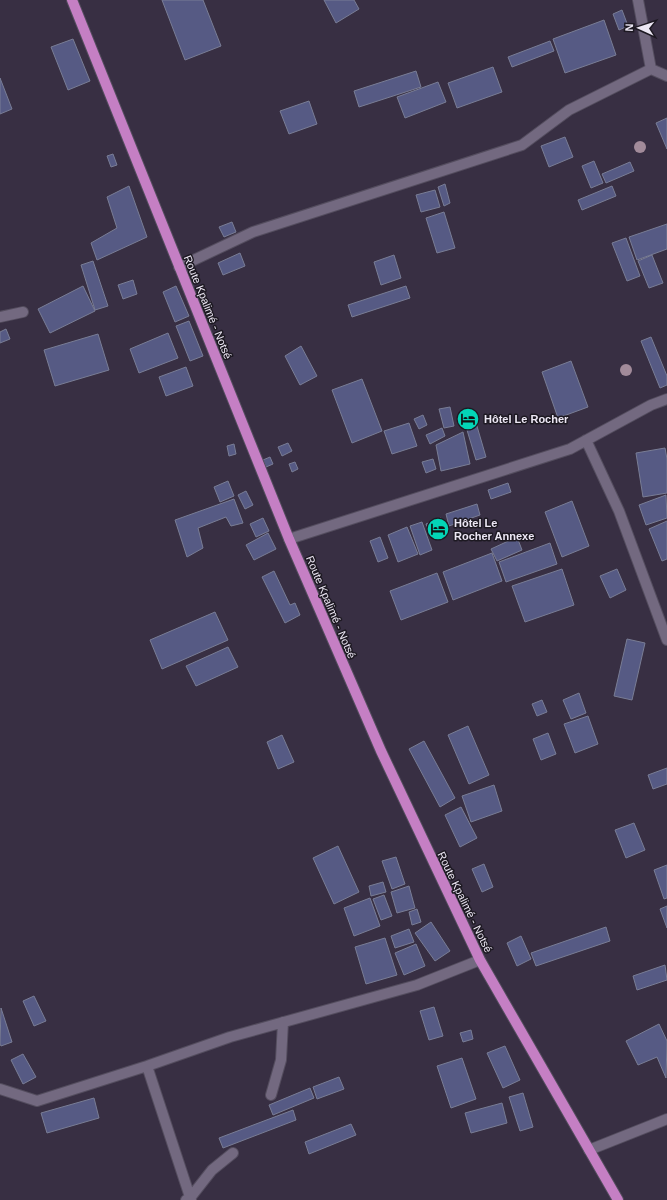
<svg xmlns="http://www.w3.org/2000/svg" width="667" height="1200" font-family="Arial,sans-serif">
<rect width="100%" height="100%" fill="#382f43"/>
<path fill="#565a84" stroke="#797d95" d="M162,0H203L221,46L185,60Z
M324,0H354L359,9L336,23Z
M622,10L628,26L619,30L613,14Z
M604,20L616,55L565,73L553,39Z
M73,39L90,81L68,90L51,47Z
M550,41L554,51L512,67L508,57Z
M493,67L502,92L457,108L448,83Z
M416,71L421,87L359,107L354,91Z
M0,78L12,109L0,114Z
M438,82L446,102L405,118L397,97Z
M309,101L317,124L289,134L280,111Z
M667,118V149L656,123Z
M565,137L573,157L549,167L541,146Z
M113,154L117,165L111,167L107,156Z
M594,161L603,183L591,188L582,166Z
M630,162L634,171L606,183L602,174Z
M445,184L450,203L444,206L438,187Z
M129,186L147,237L97,260L91,243L117,228L107,197Z
M612,186L616,196L582,210L578,200Z
M435,190L440,207L421,212L416,195Z
M444,212L455,248L437,253L426,218Z
M232,222L236,232L224,237L219,227Z
M667,224V249L637,260L629,237Z
M626,238L640,276L627,281L612,243Z
M240,253L245,266L223,275L218,263Z
M394,255L401,278L381,285L374,262Z
M652,255L663,283L649,288L638,261Z
M93,261L108,306L95,310L81,265Z
M133,280L137,294L123,299L118,285Z
M83,286L95,311L50,333L38,309Z
M176,286L189,316L175,322L163,292Z
M406,286L410,298L352,317L348,305Z
M189,321L203,356L190,361L176,326Z
M6,329L10,339L0,343V332Z
M168,333L178,358L139,373L130,349Z
M98,334L109,370L55,386L44,350Z
M651,337L667,376V385L660,388L641,341Z
M301,346L317,376L300,385L285,356Z
M571,361L588,407L558,418L542,372Z
M186,367L193,386L166,396L159,377Z
M362,379L382,431L352,443L332,390Z
M450,407L454,426L444,428L439,409Z
M423,415L427,425L419,429L414,419Z
M474,416L486,457L476,460L464,420Z
M409,423L417,446L392,454L384,431Z
M442,428L445,436L430,444L426,435Z
M463,432L470,464L441,471L436,445Z
M288,443L292,451L282,456L278,447Z
M234,444L236,454L229,456L227,446Z
M665,448L667,459V493L643,497L636,453Z
M270,457L273,464L266,467L263,460Z
M433,459L436,469L426,473L422,462Z
M295,462L298,469L292,472L289,464Z
M228,481L234,496L220,502L214,487Z
M508,483L511,492L491,499L488,490Z
M246,491L253,505L245,509L238,495Z
M666,495L667,518L646,525L639,505Z
M234,499L243,523L231,526L226,517L198,528L203,548L187,557L175,520Z
M572,501L589,546L562,557L545,512Z
M477,504L480,515L449,526L446,514Z
M263,518L269,531L256,537L250,524Z
M441,518L445,529L430,534L426,524Z
M667,521V559L662,561L649,529Z
M422,522L432,550L420,555L410,526Z
M407,527L418,554L398,562L388,535Z
M268,533L276,549L254,560L246,545Z
M380,537L388,558L378,562L370,541Z
M517,537L522,550L497,561L491,549Z
M550,543L557,564L506,582L499,562Z
M492,553L502,581L453,600L443,572Z
M562,569L574,605L525,622L512,586Z
M617,569L626,590L610,598L600,576Z
M274,571L290,605L295,603L300,615L285,623L262,577Z
M437,573L448,602L401,620L390,591Z
M215,612L228,640L162,669L150,640Z
M627,639L645,643L632,700L614,696Z
M228,647L238,667L196,686L186,666Z
M579,693L586,713L571,719L563,700Z
M542,700L547,712L537,716L532,704Z
M588,716L598,744L575,753L564,724Z
M468,726L489,775L469,784L448,735Z
M548,733L556,754L541,760L533,739Z
M282,735L294,762L278,769L267,742Z
M424,741L455,798L440,807L409,749Z
M667,768V784L653,789L648,775Z
M494,785L502,811L471,822L462,796Z
M461,807L477,838L460,847L445,815Z
M634,823L645,850L626,858L615,830Z
M338,846L359,892L334,904L313,858Z
M396,857L405,884L392,889L382,861Z
M484,864L493,887L482,892L472,869Z
M667,865V898L664,899L654,870Z
M383,882L386,892L371,896L369,886Z
M409,886L415,908L397,913L391,892Z
M384,895L392,916L381,920L373,899Z
M370,898L380,926L354,936L344,908Z
M667,906V928L660,909Z
M417,909L421,922L412,925L409,912Z
M431,922L450,951L435,961L415,933Z
M606,927L610,941L536,966L531,953Z
M409,929L414,942L395,948L391,936Z
M521,936L531,959L517,966L507,943Z
M385,938L397,975L366,984L355,947Z
M416,944L425,966L404,975L395,953Z
M665,965L667,980L637,990L633,976Z
M34,996L46,1021L34,1026L23,1001Z
M434,1007L443,1036L429,1040L420,1011Z
M1,1008L12,1042L1,1046L0,1044Z
M659,1024L667,1041L666,1078L657,1057L638,1065L626,1041Z
M471,1030L473,1039L463,1042L460,1033Z
M505,1046L520,1080L503,1088L487,1053Z
M23,1054L36,1077L23,1084L11,1060Z
M462,1058L476,1099L451,1108L437,1066Z
M339,1077L344,1089L317,1099L313,1087Z
M310,1088L314,1098L273,1115L269,1105Z
M523,1093L533,1127L520,1131L509,1097Z
M94,1098L99,1118L47,1133L41,1113Z
M502,1103L507,1123L471,1133L465,1113Z
M293,1110L296,1120L223,1148L219,1138Z
M351,1124L356,1135L309,1154L305,1142Z"/>
<g fill="none" stroke-linecap="round" stroke-linejoin="round">
<g stroke="#544d5e" stroke-width="12">
<path id="minor" d="M638,0L651,69
M179,267L253,232L522,145L569,110L651,69L667,76
M0,317L23,312
M586,440L619,511L667,640
M289,539L570,449L651,405L667,399
M147,1066L191,1200
M0,1089L37,1101L147,1066L230,1037L417,985L480,960
M271,1095L281,1060L283,1022
M589,1150L667,1119
M186,1200L190,1198L212,1170L233,1153"/>
</g>
<g stroke="#544d5e" stroke-width="12">
<path id="major" d="M72,0L289,539L381,751L480,960L618,1200"/>
</g>
<use href="#minor" stroke="#736980" stroke-width="10"/>
<use href="#major" stroke="#c57fc4" stroke-width="10"/>
</g>
<g fill="#a28b9a">
<circle cx="640" cy="147" r="6"/>
<circle cx="626" cy="370" r="6"/>
</g>
<defs>
<g id="hotel-disc" transform="scale(1.15)"><circle r="9.5" fill="#03d5b6" stroke="#1d1922"/><path d="M-6-4.5h1.5V1H6V5H4.5V3h-9V5H-6ZM-4 0a1.8 1.8 0 1 1 3.6 0ZM.5 0V-2.5h3Q6-2.5 6 0Z" fill="#111"/></g>
</defs>
<g fill-rule="evenodd">
<use href="#hotel-disc" x="468" y="419"/>
<use href="#hotel-disc" x="438" y="529"/>
</g>
<g text-anchor="middle" dominant-baseline="central" stroke-width="3" stroke-linejoin="round" paint-order="stroke">
<g font-size="11" fill="#ece7f4" stroke="#1d1922">
<text transform="translate(208 307) rotate(68)">Route Kpalimé - Notsé</text>
<text transform="translate(331 607) rotate(67)">Route Kpalimé - Notsé</text>
<text transform="translate(465 902) rotate(64)">Route Kpalimé - Notsé</text>
</g>
<g font-size="11" font-weight="bold" fill="#ece7f4" stroke="#1d1922" text-anchor="start">
<text x="484" y="419">Hôtel Le Rocher</text>
<text x="454" y="523">Hôtel Le<tspan x="454" dy="13">Rocher Annexe</tspan></text>
</g>
</g>
<g transform="translate(639 28) rotate(273)" stroke="#1d1922" stroke-width="3" paint-order="stroke">
<path d="M0-3L7 15L0 10L-7 15Z" fill="#ece7f4"/>
<text y="-6" font-size="11" font-weight="bold" text-anchor="middle" fill="#ece7f4">N</text>
</g>
</svg>
